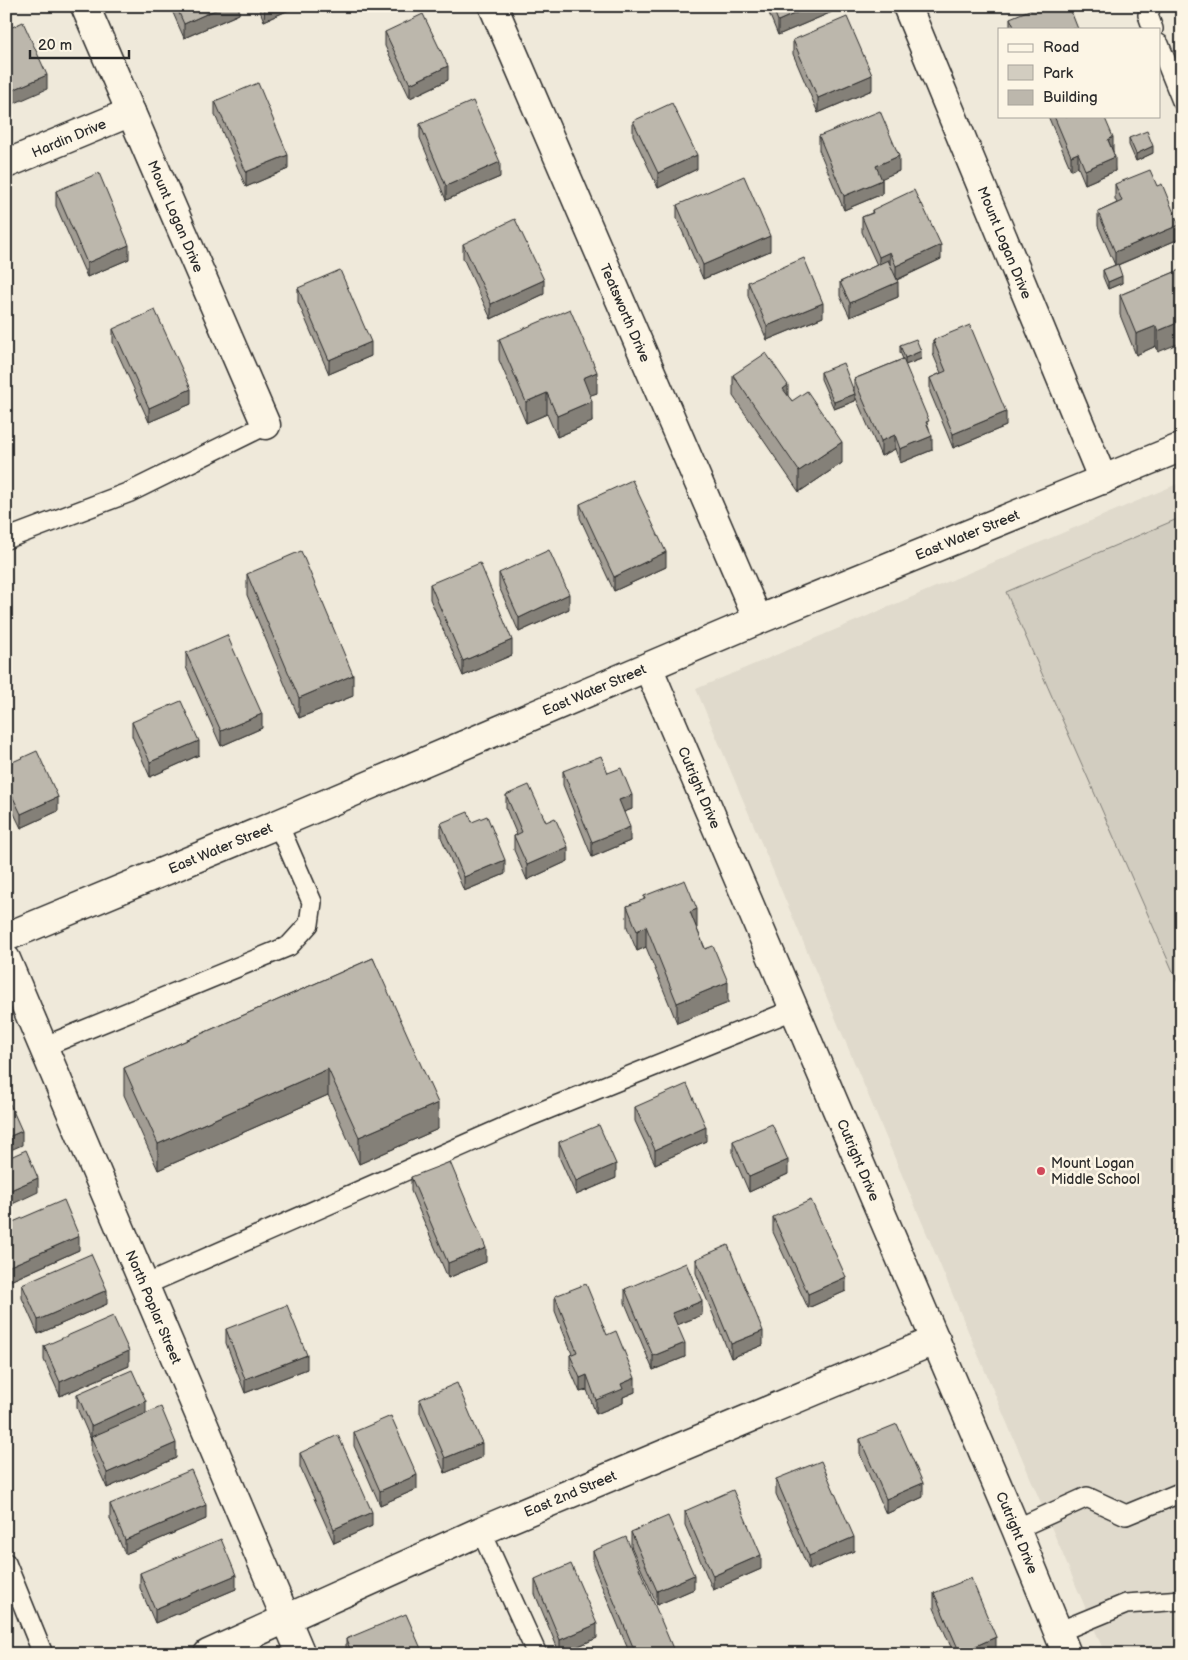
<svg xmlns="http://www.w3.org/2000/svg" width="1188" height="1660" font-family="'Balsamiq Sans',sans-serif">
<rect width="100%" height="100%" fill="#efe9da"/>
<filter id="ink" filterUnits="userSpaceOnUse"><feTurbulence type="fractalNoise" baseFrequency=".02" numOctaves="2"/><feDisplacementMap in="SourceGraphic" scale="10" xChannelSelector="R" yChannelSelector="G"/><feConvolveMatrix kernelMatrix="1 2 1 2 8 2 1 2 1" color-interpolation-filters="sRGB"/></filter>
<g filter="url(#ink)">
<path fill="#e0dacc" d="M1182,482V1654H1105L696,689Z"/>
<path fill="#d2cdc0" stroke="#7e7c76" d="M1182,517V992L1006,592Z"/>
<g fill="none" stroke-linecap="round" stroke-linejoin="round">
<g stroke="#2b2b2b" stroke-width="22">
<path id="service" d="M1151,6L1148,15L1153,29
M1159,44L1182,101
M6,539L130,492L266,425
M43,1047L289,946L309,924L312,902L278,824
M145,1285L523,1119L793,1010
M1016,1529L1087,1497L1126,1515L1182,1492
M481,1531L537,1654
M6,1563L43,1654
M1058,1632L1126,1604L1182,1600"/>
</g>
<g stroke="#2b2b2b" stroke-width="31">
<g id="minor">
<path id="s1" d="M85,6L266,425"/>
<path id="s2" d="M493,6L758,620"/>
<path id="s3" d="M907,6L1103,480"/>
<path id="s4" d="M6,164L131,112"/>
<path id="s5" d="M648,667L1016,1529L1067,1654"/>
<path id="s6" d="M6,937L278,824L758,620L1182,447"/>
<path id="s7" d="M6,959L301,1654"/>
<path id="s8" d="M208,1654L481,1531L936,1340"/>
</g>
</g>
<use href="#service" stroke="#fcf5e5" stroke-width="19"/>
<use href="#minor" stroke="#fcf5e5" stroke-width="28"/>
</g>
<path fill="#a29d94" stroke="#2b2b2b" d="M170,6H239V14L184,38Z
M258,6H298L264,21Z
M766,6H832V12L778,35Z
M1010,18L1078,29H1010Z
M385,32L448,80L410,98L385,46Z
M793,40L872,90L818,113L793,54Z
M215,101L288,169L246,187L215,115Z
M1048,116H1104L1113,152L1115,171L1085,184L1078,167L1071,170Z
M633,121L697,169L658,188L633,135Z
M420,124L500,177L446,200L420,138Z
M819,136L899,171L882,178V194L844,210L819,150Z
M1129,138L1153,153L1136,161L1129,145Z
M1115,184L1179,239L1118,265L1122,283L1108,289L1103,277V270L1115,265L1098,226V212L1117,203L1115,199Z
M56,191L129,259L87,277L56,206Z
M677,205L770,251L703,279L677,219Z
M872,210L941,259L897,280L898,297L850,317L840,296V282L877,265L862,232V217L872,213Z
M463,244L544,294L491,319L463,258Z
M1182,269L1158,352L1156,346L1136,355L1120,315V295Z
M748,282L823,317L767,340L748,296Z
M298,288L371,356L329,374L298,302Z
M113,329L191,404L149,422L113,343Z
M499,339L597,393L590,395L592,422L557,437L547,414L526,423L499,360Z
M933,340L1006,426L953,448L930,392V378L941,373L933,354Z
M900,345L921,359L905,365L929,428L932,450L900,463L895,449L881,456L855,396V401L834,409L821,379V372L854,391V379L903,359L900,352Z
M733,375L788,396L842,463L799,492L733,396Z
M580,504L666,567L614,591L580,518Z
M499,573L569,609L519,632L499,587Z
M247,574L353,696L299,718L247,595Z
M430,584L512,655L463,676L430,599Z
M186,653L262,728L221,746L186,667Z
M132,722L199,755L150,777L132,736Z
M6,765L58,811L21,828L6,797Z
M563,771L608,773L632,809L624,812L630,841L592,857L563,785Z
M506,795L546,822L568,861L527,880L514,850V836L517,835L506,809Z
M472,822L505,874L464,891L441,837V823Z
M644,896L697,929L728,1003L677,1023L646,947L637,951L627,927V906L644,900Z
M373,958L438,1129L359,1164L328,1095L158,1170L124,1095V1068Z
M635,1107L706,1141L655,1164L635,1121Z
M733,1141L788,1174L749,1192L733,1155Z
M559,1142L616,1178L576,1195L559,1157Z
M411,1177L486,1262L448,1278L411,1191Z
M773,1217L846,1291L808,1308L773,1232Z
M6,1225L79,1250L10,1281L6,1272Z
M696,1259L763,1345L731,1358L696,1273Z
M22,1284L107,1304L38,1334L22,1298Z
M625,1289L702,1315L677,1325L685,1357L653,1370L625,1303Z
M555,1296L607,1335L635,1392L623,1397V1403L596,1414L587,1390L580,1392L570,1369V1355L572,1354L555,1311Z
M226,1329L307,1369L245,1393L226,1343Z
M44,1346L129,1366L60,1396L44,1360Z
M77,1394L146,1414L176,1458L107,1488L91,1452V1440L77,1408Z
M420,1399L482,1457L445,1473L420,1413Z
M354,1432L417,1489L380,1505L354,1446Z
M860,1439L923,1497L886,1514L860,1454Z
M300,1453L372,1526L334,1543L300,1467Z
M776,1479L854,1551L809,1570L776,1494Z
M110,1504L206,1519L125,1554L110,1519Z
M685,1511L761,1569L713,1590L685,1525Z
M631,1532L694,1589L657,1605L631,1546Z
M593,1551L674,1654H630L593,1565Z
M140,1573L236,1589L155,1623L140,1588Z
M535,1580L597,1638L560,1654L535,1594Z
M934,1593L996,1651L990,1654H954L934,1608Z
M346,1639L422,1654H346Z"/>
<path fill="#848078" stroke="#2b2b2b" d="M224,6H239V14L184,38V24Z
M265,6H298L264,21Z
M812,6H832V12L778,35V21Z
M448,66V80L410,98V84Z
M47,75V89L6,107V93Z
M872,75V90L818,113V98Z
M1113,137V152L1108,140Z
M1153,146V153L1136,161V154Z
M1078,153V167L1071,170V156Z
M288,155V169L246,187V172Z
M697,155V169L658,188V173Z
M899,156V171L876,181V166Z
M1115,157V171L1085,184V170Z
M500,162V177L446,200V186Z
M882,180V194L844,210V196Z
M1179,225V239L1115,266V252Z
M770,236V251L703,279V265Z
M129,245V259L87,277V263Z
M941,245V259L896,280V266Z
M890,252V267L879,271V257Z
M1122,276V283L1108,289V282Z
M544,280V294L491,319V304Z
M898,282V297L850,317V303Z
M823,303V317L767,340V326Z
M1182,321V342L1158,352V331Z
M1156,326V346L1136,355V334Z
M371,342V356L329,374V360Z
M921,351V359L905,365V358Z
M597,372V393L583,398V378Z
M788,385V406L783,389Z
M191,389V404L149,422V408Z
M547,393V414L526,423V402Z
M855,394V401L834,409V402Z
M592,401V422L557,437V416Z
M1006,412V426L953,448V434Z
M895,435V449L881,456V441Z
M932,436V450L900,463V449Z
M842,442V463L799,492V471Z
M666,552V567L614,591V577Z
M569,594V609L519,632V618Z
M512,640V655L463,676V661Z
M353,675V696L299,718V698Z
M262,714V728L221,746V731Z
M199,741V755L150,777V762Z
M632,795V809L619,814V800Z
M58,797V811L21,828V814Z
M630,827V841L592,857V842Z
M568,847V861L527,880V865Z
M505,860V874L464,891V877Z
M697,909V930L690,912Z
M646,926V947L637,951V931Z
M728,982V1003L677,1023V1003Z
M328,1069V1095L158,1170V1144Z
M438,1103V1129L359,1164V1137Z
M706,1127V1141L655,1164V1150Z
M22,1131V1145L6,1152V1138Z
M788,1160V1174L749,1192V1177Z
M616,1164V1178L576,1195V1181Z
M38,1178V1192L6,1207V1192Z
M79,1236V1250L10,1281V1266Z
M486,1248V1262L448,1278V1263Z
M846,1277V1291L808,1308V1294Z
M107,1290V1304L38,1334V1320Z
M702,1301V1315L672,1327V1313Z
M763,1331V1345L731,1358V1344Z
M685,1343V1357L653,1370V1356Z
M129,1351V1366L60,1396V1382Z
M307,1355V1369L245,1393V1379Z
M587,1375V1390L580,1392V1378Z
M635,1378V1392L623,1397V1403L596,1414V1400L621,1384Z
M146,1401V1416L91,1437V1440V1426Z
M176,1443V1458L107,1488V1473Z
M482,1443V1457L445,1473V1458Z
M417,1475V1489L380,1505V1491Z
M923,1483V1497L886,1514V1499Z
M206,1505V1519L125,1554V1540Z
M372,1512V1526L334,1543V1529Z
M854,1537V1551L809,1570V1556Z
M761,1555V1569L713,1590V1576Z
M236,1575V1589L155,1623V1609Z
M694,1575V1589L657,1605V1591Z
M597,1624V1638L560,1654V1640Z
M996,1637V1651L990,1654H960V1653Z"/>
<path fill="#bcb7ac" stroke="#2b2b2b" d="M176,6H224L184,24Z
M772,6H812L778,21Z
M1039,6H1069L1078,29H1015L1010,18Z
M423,14L448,66L410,84L385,32Z
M847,17L872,75L818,98L793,40Z
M23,22L47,75L6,93V30Z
M258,83L288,155L246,172L215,101Z
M473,101L500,162L446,186L420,124Z
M672,103L697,155L658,173L633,121Z
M880,111L899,156L876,166L882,180L844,196L819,136Z
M1054,116H1104L1113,137L1108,140L1115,157L1085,170L1078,153L1071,156Z
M1147,131L1153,146L1136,154L1129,138Z
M1150,170L1157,186L1162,184L1179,225L1115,252L1098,212L1122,201L1115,184Z
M99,173L129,245L87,263L56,191Z
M744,176L770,236L703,265L677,205Z
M914,190L921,205L922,204L941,245L896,266L890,252L879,257L862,217L873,213L872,210Z
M515,219L544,280L491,304L463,244Z
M804,258L823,303L767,326L748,282Z
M888,260L898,282L850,303L840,282Z
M1118,264L1122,276L1108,282L1103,270Z
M1182,269V321L1158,331L1156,326L1136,334L1120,295Z
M340,270L371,342L329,360L298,288Z
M570,309L597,372L583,378L592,401L557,416L547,393L526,402L499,339Z
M155,310L191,389L149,408L113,329Z
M970,325L1006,412L953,434L930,378L946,371L933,340Z
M916,339L921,351L905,358L900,345Z
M766,353L788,385L783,389L792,401L807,391L842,442L799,471L733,375Z
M903,359L929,421L926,422L932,436L900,449L895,435L881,441L854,379Z
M843,363L855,394L834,402L821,372Z
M632,480L666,552L614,577L580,504Z
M549,550L569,594L519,618L499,573Z
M301,551L353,675L299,698L247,574Z
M480,563L512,640L463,661L430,584Z
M227,635L262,714L221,731L186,653Z
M181,701L199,741L150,762L132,722Z
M37,751L58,797L21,814L6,783V765Z
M601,756L608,773L621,768L632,795L619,800L630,827L592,842L563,771Z
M529,785L546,822L555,818L568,847L527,865L514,836L522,832L506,795Z
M468,812L472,822L487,816L505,860L464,877L441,823Z
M685,880L697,909L690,912L705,949L713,946L728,982L677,1003L646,926L637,931L627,906L645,899L644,896Z
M373,958L438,1103L359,1137L328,1069L158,1144L124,1068Z
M687,1084L706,1127L655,1150L635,1107Z
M10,1104L22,1131L6,1138V1105Z
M772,1124L788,1160L749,1177L733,1141Z
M599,1125L616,1164L576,1181L559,1142Z
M26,1150L38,1178L6,1192V1159Z
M450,1162L486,1248L448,1263L411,1177Z
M64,1200L79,1236L10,1266L6,1258V1225Z
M811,1200L846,1277L808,1294L773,1217Z
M728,1245L763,1331L731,1344L696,1259Z
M91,1254L107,1290L38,1320L22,1284Z
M686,1263L702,1301L672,1313L685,1343L653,1356L625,1289Z
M586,1284L607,1335L616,1331L635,1378L621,1384L623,1389L596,1400L587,1375L580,1378L570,1355L577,1352L555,1296Z
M287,1305L307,1355L245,1379L226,1329Z
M113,1316L129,1351L60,1382L44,1346Z
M132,1370L146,1401L91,1426L77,1394Z
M457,1383L482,1443L445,1458L420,1399Z
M161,1407L176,1443L107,1473L91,1437Z
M391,1416L417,1475L380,1491L354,1432Z
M897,1424L923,1483L886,1499L860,1439Z
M338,1435L372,1512L334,1529L300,1453Z
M821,1461L854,1537L809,1556L776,1479Z
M191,1470L206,1505L125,1540L110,1504Z
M733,1490L761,1555L713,1576L685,1511Z
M668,1516L694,1575L657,1591L631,1532Z
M626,1537L674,1651L668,1654H636L593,1551Z
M221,1539L236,1575L155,1609L140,1573Z
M571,1564L597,1624L560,1640L535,1580Z
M971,1578L996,1637L960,1653L934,1593Z
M406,1614L422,1651L416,1654H352L346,1639Z"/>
</g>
<circle fill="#d1495b" stroke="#fcf5e5" stroke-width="2" cx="1041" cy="1171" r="5"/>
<g text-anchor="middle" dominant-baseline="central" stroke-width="5" stroke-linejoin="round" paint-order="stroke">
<g font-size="14" fill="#2b2b2b" stroke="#fcf5e5">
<text stroke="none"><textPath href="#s4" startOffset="68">Hardin Drive</textPath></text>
<text stroke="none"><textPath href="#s1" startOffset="229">Mount Logan Drive</textPath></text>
<text stroke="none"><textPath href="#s3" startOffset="256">Mount Logan Drive</textPath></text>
<text stroke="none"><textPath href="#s2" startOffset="334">Teatsworth Drive</textPath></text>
<text stroke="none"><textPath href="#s6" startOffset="1042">East Water Street</textPath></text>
<text stroke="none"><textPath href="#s6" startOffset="638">East Water Street</textPath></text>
<text stroke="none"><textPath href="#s5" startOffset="131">Cutright Drive</textPath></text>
<text stroke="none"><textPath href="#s6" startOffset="232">East Water Street</textPath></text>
<text stroke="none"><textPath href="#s5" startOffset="536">Cutright Drive</textPath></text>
<text stroke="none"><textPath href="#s7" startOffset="378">North Poplar Street</textPath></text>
<text stroke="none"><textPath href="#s8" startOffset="396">East 2nd Street</textPath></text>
<text stroke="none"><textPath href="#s5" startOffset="941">Cutright Drive</textPath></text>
</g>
<g font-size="14" fill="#2b2b2b" stroke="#fcf5e5" text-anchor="start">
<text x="1051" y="1163">Mount Logan<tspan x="1051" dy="16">Middle School</tspan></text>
</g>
</g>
<rect width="1188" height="1660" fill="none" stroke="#fcf5e5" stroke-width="25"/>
<rect x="12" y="12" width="1163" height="1635" fill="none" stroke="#2b2b2b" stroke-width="2" filter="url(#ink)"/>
<rect x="998" y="28" width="162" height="90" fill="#fcf5e5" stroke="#a8a49b"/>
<rect x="1008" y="44" width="25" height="8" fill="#fcf5e5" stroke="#a8a49b"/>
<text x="1043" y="52" font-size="15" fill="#2b2b2b">Road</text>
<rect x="1008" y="65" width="25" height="15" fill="#d2cdc0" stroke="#a8a49b"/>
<text x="1043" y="78" font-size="15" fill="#2b2b2b">Park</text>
<rect x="1008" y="90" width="25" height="15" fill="#bcb7ac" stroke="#a8a49b"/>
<text x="1043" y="102" font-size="15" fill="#2b2b2b">Building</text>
<path d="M30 50v8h99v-8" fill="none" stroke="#2b2b2b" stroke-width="2.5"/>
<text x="38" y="50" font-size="15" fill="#2b2b2b" stroke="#fcf5e5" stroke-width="4" paint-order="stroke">20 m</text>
</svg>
